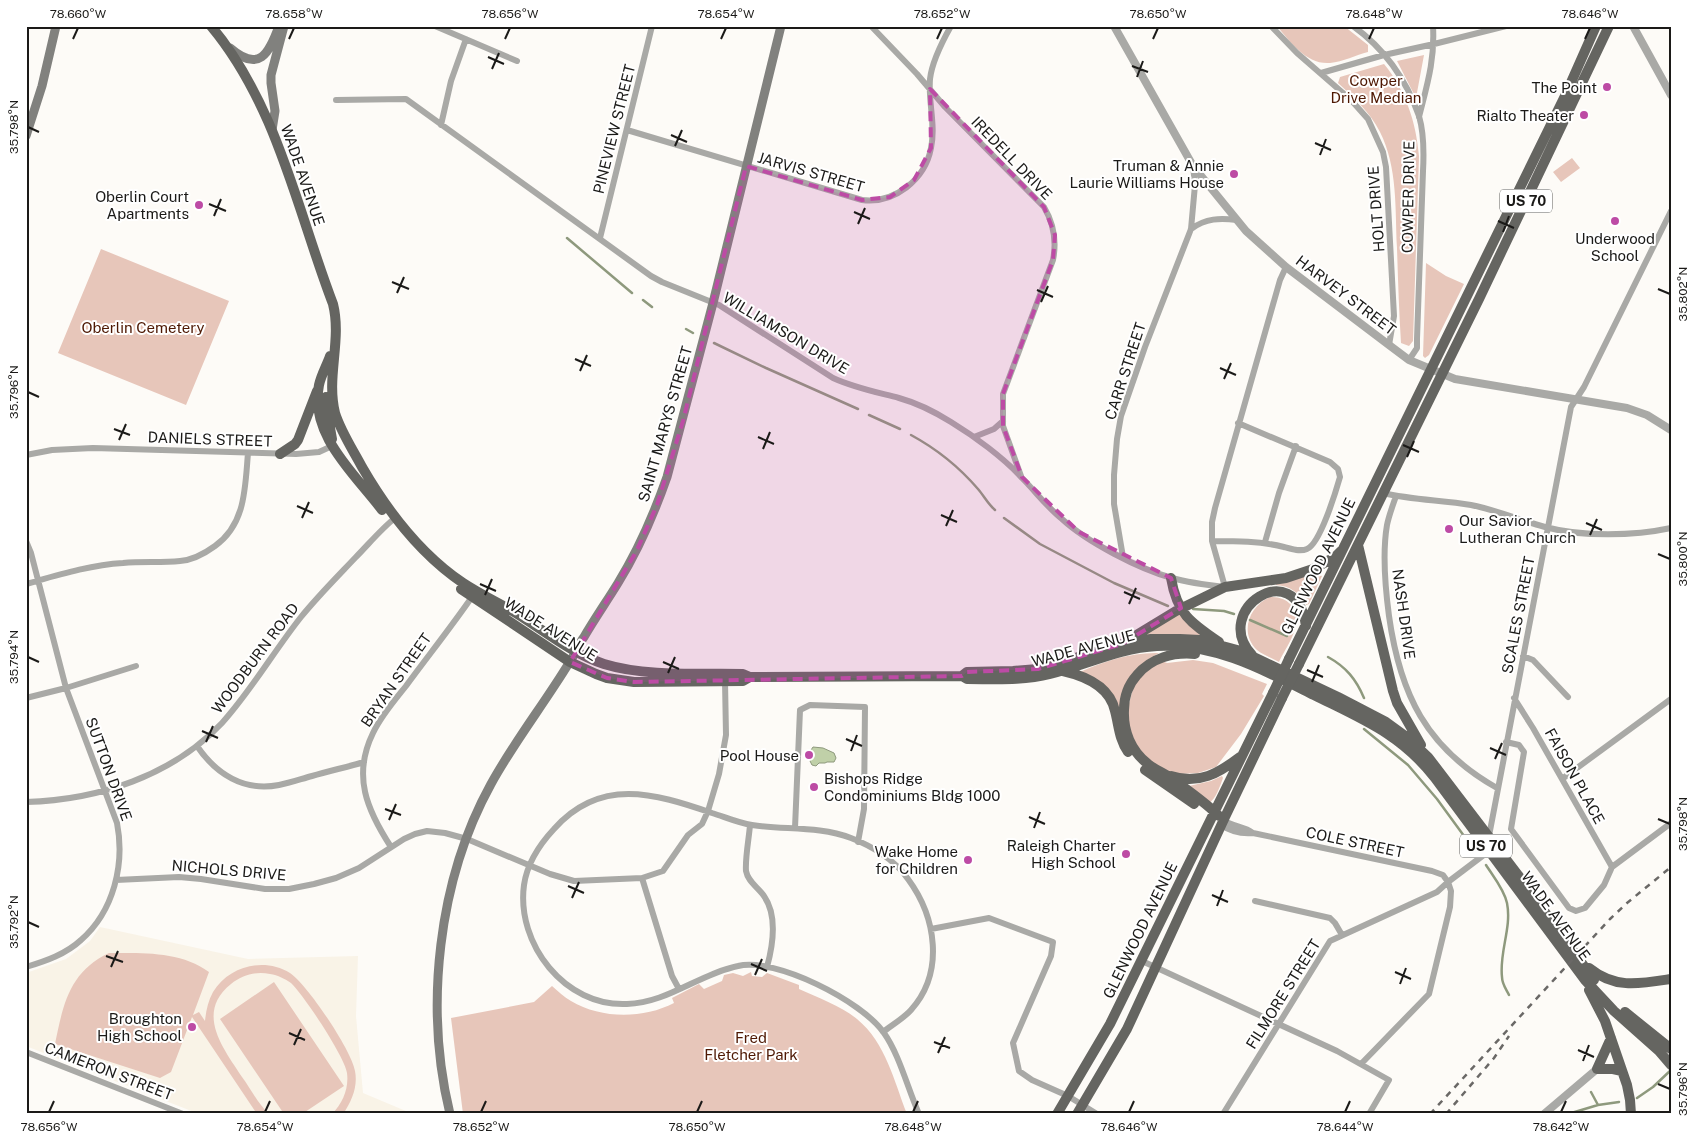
<svg xmlns="http://www.w3.org/2000/svg" width="1697" height="1140" font-family="'Public Sans',sans-serif">
<rect width="100%" height="100%" fill="#fdfbf7"/>
<path fill="#f9f3e7" d="M100,927L248,959L358,956L356,1016L363,1093L413,1114H199L26,1046V973L66,959L90,941Z"/>
<path fill="#e7c6ba" d="M1277,26H1344L1368,45V52C1356,55 1343,62 1330,63C1307,65 1290,42 1277,26Z
M1424,55L1416,98L1397,61Z
M1384,64C1406,91 1416,122 1419,156L1413,341L1409,346L1401,343C1399,311 1398,280 1397,248C1395,209 1398,168 1380,132C1370,112 1354,98 1338,83L1340,77Z
M1572,158L1580,168L1561,182L1553,172Z
M101,249L229,301L186,405L58,353Z
M1426,263L1446,276L1464,284L1429,355L1425,358L1423,356Z
M1316,573L1322,576L1309,604L1306,605C1300,593 1290,586 1276,585V583Z
M1270,597C1277,597 1284,598 1289,603C1308,619 1287,645 1279,662C1272,658 1263,655 1257,650C1239,633 1249,606 1270,597Z
M1180,612L1200,634L1199,635L1143,636Z
M1159,653L1147,660L1120,713L1080,672C1104,661 1133,652 1159,653Z
M1193,660L1213,663L1267,684L1262,694L1264,696L1241,734L1216,767L1198,773L1179,774L1171,772L1160,768L1142,754L1132,739L1127,711L1134,685L1141,674L1162,661L1167,663Z
M1222,776L1223,778C1220,786 1216,799 1209,803L1189,786L1211,781Z
M109,953C142,953 181,951 209,972L193,1015L199,1012L205,1021C206,1011 208,1001 213,992C229,966 264,957 290,973C307,984 352,1051 355,1071C358,1086 352,1101 343,1114H332C343,1103 349,1088 347,1073C345,1057 303,994 291,983C285,979 278,975 270,974C256,971 242,975 231,984C195,1013 223,1048 242,1077C251,1089 258,1104 269,1114H257L192,1017L171,1072L160,1078L55,1044C63,1005 69,972 109,953Z
M751,972L752,976L762,977L767,973L799,985V989C819,998 841,1006 857,1019C886,1043 894,1081 907,1114H463L451,1018L534,1002L552,986C558,991 564,997 571,1001C601,1019 643,1019 674,1003L672,998L699,984L704,989L722,981L724,975L733,973L743,976Z
M274,982L344,1086L302,1114H284L220,1019Z"/>
<path fill="#c0d0a8" stroke="#8e997d" d="M813,747L823,748L834,753L836,758L834,762H827L825,763H819L816,766L812,765L810,761L811,750Z"/>
<g fill="none" stroke-linecap="round" stroke-linejoin="round">
<path stroke="#8e997d" stroke-width="2.5" d="M567,238L632,293
M643,300L652,307
M686,329L693,333
M714,343L766,368L858,409
M869,415L900,429
M911,435C935,448 960,468 978,489C984,496 988,504 995,510
M1004,518L1040,544L1114,583L1168,606
M1193,609L1224,611L1234,614
M1250,620L1287,636
M1328,657C1346,667 1356,679 1364,698
M1364,729L1408,765L1437,799L1475,851
M1486,865C1493,876 1504,889 1507,903C1512,928 1499,952 1502,977C1502,984 1506,989 1509,995
M1591,1092L1598,1105
M1637,1098L1653,1087L1671,1070
M1568,1114L1598,1105L1619,1102"/>
<path stroke="#a9a9a6" stroke-width="6" d="M435,26L517,61
M871,26L917,74L945,107L1044,207C1054,224 1057,240 1053,260L1003,394V426L1021,476
M1271,26L1297,53L1351,100L1368,119L1383,152L1386,167L1394,316L1389,345
M1353,26C1385,49 1406,79 1419,116C1424,133 1424,153 1423,171L1417,339V348L1409,360
M1321,73L1384,55L1434,44L1506,26
M336,100L406,99L651,276L662,282L719,305L833,378C855,388 876,392 899,398C917,403 935,412 951,422C974,436 1004,458 1022,478C1036,492 1047,507 1062,519C1087,542 1139,569 1172,578C1190,583 1207,585 1225,587L1212,541V522L1215,508L1280,280L1286,267
M1419,117C1427,85 1435,60 1433,26
M441,125L451,81L466,39
M627,130L862,200C894,204 925,180 931,148C936,125 928,102 930,79C932,61 942,42 951,26
M1191,229C1206,218 1220,218 1237,220
M600,238L652,26
M974,437L994,429L1003,421
M26,455L52,450L93,448L296,454L319,452L332,446
M1383,493C1412,500 1442,500 1471,505C1496,510 1520,520 1545,527C1582,537 1634,536 1671,528
M1396,496C1393,505 1389,515 1387,525C1382,554 1385,586 1389,616C1400,694 1426,748 1497,788
M26,541L31,553L66,688L117,823C125,864 114,911 81,940C66,954 46,961 26,967
M1212,541C1236,541 1260,541 1284,547C1291,549 1300,552 1307,549C1320,544 1336,491 1340,477L1338,469L1330,462L1238,423
M1265,542L1279,493L1296,446
M1123,557L1114,504V475L1117,439L1121,416L1145,347L1191,229L1195,185L1193,166
M26,584C58,575 90,565 123,563C142,561 161,563 180,561C193,560 204,554 215,546C246,524 245,487 248,453
M1523,656L1533,660L1568,697
M26,698L66,688L136,666
M1514,698L1533,728L1612,867
M1506,742L1519,745L1524,752L1511,829L1569,908L1576,911L1585,908L1604,885L1612,867L1671,823
M197,746C216,774 244,792 279,785C290,783 301,779 312,776C329,771 347,767 364,762
M1562,779L1671,699
M26,802C98,800 172,776 222,723C251,691 274,651 301,617C318,596 337,577 355,558C368,545 381,529 395,518
M1223,820C1233,827 1244,826 1253,833
M750,825C749,838 745,858 746,871C748,882 758,887 764,896C778,916 773,945 767,967
M1221,825C1230,831 1242,834 1253,833L1432,871L1443,875L1448,882L1451,891L1450,907L1429,994L1361,1064
M795,828L800,710L810,705L865,707L864,809L858,842
M1489,836L1571,407L1584,387L1671,211
M391,847C367,810 352,776 373,733C381,716 394,701 406,686C428,656 452,626 474,594
M642,878L672,976L679,989
M116,880L179,877L201,879L265,889H289L314,884L336,878L359,868L404,839L415,834L427,831L445,833L467,839L550,874L574,881L642,878L663,871L688,835L702,824L708,811L719,774L726,735L725,681
M1255,901L1330,918L1335,923L1342,935
M931,929L989,918L1053,942L1051,956L1013,1043L1019,1071L1032,1080L1068,1096L1097,1114
M1142,961L1337,1051L1389,1080L1369,1114
M883,1032C892,1025 904,1018 911,1010C945,972 936,917 908,879C895,860 872,846 851,838C819,826 785,830 752,825C738,823 725,817 712,813C654,793 600,777 554,829C540,844 527,864 524,885C516,944 565,1007 627,1004C667,1003 699,974 738,966C775,957 862,1001 884,1033C899,1054 908,1089 919,1114
M26,1052L183,1114
M1223,1114L1330,941L1437,892L1448,882L1489,851"/>
<path stroke="#a9a9a6" stroke-width="8" d="M1114,26L1193,166L1246,231L1286,267L1389,345L1409,360L1455,379L1627,408L1647,415L1671,430
M1633,26L1671,95
M1544,1114L1597,1069"/>
<path stroke="#81817e" stroke-width="9" d="M230,48C259,73 269,54 279,26
M272,130L275,111L271,83V75L284,26
M26,136L42,86L56,26
M450,1114C424,1007 438,880 491,784C514,742 544,704 569,663C575,655 578,645 584,637C595,618 607,601 618,583C639,549 654,514 667,477L713,303L781,26"/>
<path stroke="#656561" stroke-width="10" d="M211,26C277,105 297,210 333,304C342,340 326,377 335,413C341,432 353,450 362,467C388,512 420,554 463,583C481,595 501,604 519,615C546,632 573,654 604,664C646,677 700,673 743,674L750,677L962,676L967,679C995,679 1023,681 1050,674C1086,665 1119,648 1157,646C1215,643 1264,670 1314,695C1362,719 1401,734 1435,778L1585,980L1614,1011L1659,1051L1671,1065
M330,356C327,365 321,375 319,385C309,435 355,474 382,510
M326,397V405L332,439
M280,454L295,444L298,440L317,391
M1358,545L1393,691L1397,703L1421,745
M1171,578C1177,614 1191,623 1219,642
M461,589L570,662L596,674L607,678L634,682L743,681L750,677
M1125,642L1176,611L1225,587L1286,578L1313,569L1335,557L1341,551
M1195,654C1173,652 1151,658 1137,675C1128,685 1124,698 1124,710C1123,731 1131,751 1148,764C1154,769 1161,772 1168,776C1185,788 1204,801 1219,816
M1252,655C1210,610 1296,554 1306,626
M1289,659L1565,96L1596,26
M1299,664L1479,299L1609,26
M1063,671C1085,676 1110,687 1115,711C1119,726 1119,739 1128,752
M962,676L967,672L1013,671L1038,669L1122,644L1151,639H1180L1200,640L1241,651L1338,697L1386,722L1408,738L1428,757L1518,875L1594,980
M1145,770L1194,804
M1171,776C1199,785 1219,773 1240,757
M1589,968C1615,989 1639,984 1671,979
M1589,990L1605,1021L1627,1085L1630,1100L1631,1114
M1625,1012L1671,1049
M1611,1038L1597,1069H1613L1622,1071
M1057,1114L1110,1024L1273,693
M1077,1114L1127,1029L1225,817L1282,698"/>
<path stroke="#6a6866" stroke-width="2.5" stroke-dasharray="6 6" stroke-linecap="butt" d="M1430,1114L1610,919L1627,903L1671,867
M1446,1114L1494,1058L1509,1036"/>
<path stroke="#656561" stroke-width="10" d="M1273,693L1289,659
M1282,698L1299,664"/>
</g>
<path fill="#bd4ba5" fill-opacity="0.2" stroke="#bd4ba5" stroke-width="4" stroke-dasharray="10 6" stroke-linejoin="round" d="M930,89L1044,207L1055,235L1053,260L1003,394V426L1022,477L1079,532L1171,578L1181,608L1122,644L1038,669L967,672L962,676L634,682L607,678L570,662L636,552L657,505L683,421L746,166L862,200L890,197L914,180L931,148Z"/>
<path fill="none" stroke="#1b1a18" stroke-width="2" d="M73,39L78,28M289,39L294,28M505,39L510,28M721,39L726,28M937,39L942,28M1153,39L1158,28M1369,39L1374,28M1585,39L1590,28M488,57L504,64M1132,66L1148,72M492,69L499,53M1137,77L1143,61M28,127L39,132M671,135L687,142M1315,143L1331,150M675,146L682,130M1320,155L1326,139M209,204L226,211M854,212L870,219M214,216L221,199M1498,221L1514,228M858,224L865,208M1503,232L1509,216M392,282L409,289M1658,289L1670,294M1037,290L1053,297M397,293L404,277M1041,302L1048,286M575,359L591,366M1220,368L1236,375M580,371L587,355M1224,379L1231,363M28,392L39,397M114,429L130,435M758,437L774,444M119,440L126,424M1403,445L1419,452M763,449L770,432M1407,457L1414,441M297,506L313,513M941,515L957,522M302,518L309,502M1586,523L1602,530M946,526L953,510M1590,535L1597,519M1658,554L1670,559M480,584L496,591M1124,592L1140,599M485,595L492,579M1129,604L1136,588M28,657L39,662M663,662L679,669M1307,670L1323,677M668,673L675,657M1312,682L1319,665M202,731L218,738M846,739L862,746M206,742L213,726M1490,748L1506,755M851,751L857,735M1495,759L1502,743M385,809L401,815M1029,817L1045,824M1658,819L1670,824M389,820L396,804M1034,828L1040,812M568,886L584,893M1212,895L1228,902M572,898L579,882M1217,906L1223,890M28,922L39,927M106,956L123,962M751,964L767,971M111,967L118,951M1395,972L1411,979M755,975L762,959M1400,984L1406,968M289,1033L305,1040M934,1042L950,1048M294,1045L301,1029M1578,1050L1594,1057M938,1053L945,1037M1583,1061L1589,1045M1658,1084L1670,1089M49,1112L54,1101M265,1112L270,1101M481,1112L486,1101M697,1112L702,1101M913,1112L918,1101M1129,1112L1134,1101M1345,1112L1350,1101M1561,1112L1566,1101"/>
<g fill="#bd4ba5" stroke="#fff" stroke-width="2">
<circle cx="1607" cy="87" r="5"/>
<circle cx="1584" cy="115" r="5"/>
<circle cx="1234" cy="174" r="5"/>
<circle cx="199" cy="205" r="5"/>
<circle cx="1615" cy="221" r="5"/>
<circle cx="1449" cy="529" r="5"/>
<circle cx="809" cy="755" r="5"/>
<circle cx="814" cy="787" r="5"/>
<circle cx="1126" cy="854" r="5"/>
<circle cx="968" cy="860" r="5"/>
<circle cx="192" cy="1027" r="5"/>
</g>
<g text-anchor="middle" dominant-baseline="central" stroke-width="4" stroke-linejoin="round" paint-order="stroke">
<g fill="#fff" stroke="#5f5f5d" stroke-width="1">
<rect x="1500" y="189.5" width="52" height="23" rx="4"/>
<rect x="1460" y="834.5" width="52" height="23" rx="4"/>
</g>
<g font-size="14" font-weight="bold" fill="#1b1a18">
<text x="1526" y="201">US 70</text>
<text x="1486" y="846">US 70</text>
</g>
<g font-size="15" fill="#4e1803" stroke="#fff">
<text x="1376" y="80">Cowper<tspan x="1376" dy="17">Drive Median</tspan></text>
<text x="143" y="327">Oberlin Cemetery</text>
<text x="751" y="1037">Fred<tspan x="751" dy="17">Fletcher Park</tspan></text>
</g>
<g font-size="15" fill="#1b1a18" stroke="#fff" text-anchor="end">
<text x="1597" y="87">The Point</text>
<text x="1574" y="115">Rialto Theater</text>
<text x="1224" y="165">Truman &amp; Annie<tspan x="1224" dy="17">Laurie Williams House</tspan></text>
<text x="189" y="196">Oberlin Court<tspan x="189" dy="17">Apartments</tspan></text>
<text x="1615" y="238" text-anchor="middle">Underwood<tspan x="1615" dy="17">School</tspan></text>
<text x="1459" y="520" text-anchor="start">Our Savior<tspan x="1459" dy="17">Lutheran Church</tspan></text>
<text x="799" y="755">Pool House</text>
<text x="824" y="778" text-anchor="start">Bishops Ridge<tspan x="824" dy="17">Condominiums Bldg 1000</tspan></text>
<text x="1116" y="845">Raleigh Charter<tspan x="1116" dy="17">High School</tspan></text>
<text x="958" y="851">Wake Home<tspan x="958" dy="17">for Children</tspan></text>
<text x="182" y="1018">Broughton<tspan x="182" dy="17">High School</tspan></text>
</g>
<g font-size="15" fill="#1b1a18" stroke="#fff">
<text transform="translate(614 129) rotate(-76)">PINEVIEW STREET</text>
<text transform="translate(1012 158) rotate(46)">IREDELL DRIVE</text>
<text transform="translate(811 172) rotate(16)">JARVIS STREET</text>
<text transform="translate(303 175) rotate(71)">WADE AVENUE</text>
<text transform="translate(1408 197) rotate(-89)">COWPER DRIVE</text>
<text transform="translate(1376 209) rotate(-94)">HOLT DRIVE</text>
<text transform="translate(1346 295) rotate(37)">HARVEY STREET</text>
<text transform="translate(786 333) rotate(31)">WILLIAMSON DRIVE</text>
<text transform="translate(1125 371) rotate(-72)">CARR STREET</text>
<text transform="translate(665 424) rotate(-74)">SAINT MARYS STREET</text>
<text transform="translate(210 439) rotate(2)">DANIELS STREET</text>
<text transform="translate(1318 566) rotate(-64)">GLENWOOD AVENUE</text>
<text transform="translate(1404 614) rotate(82)">NASH DRIVE</text>
<text transform="translate(1518 615) rotate(-79)">SCALES STREET</text>
<text transform="translate(551 629) rotate(32)">WADE AVENUE</text>
<text transform="translate(1083 648) rotate(-15)">WADE AVENUE</text>
<text transform="translate(255 658) rotate(-53)">WOODBURN ROAD</text>
<text transform="translate(396 680) rotate(-55)">BRYAN STREET</text>
<text transform="translate(109 769) rotate(70)">SUTTON DRIVE</text>
<text transform="translate(1575 776) rotate(61)">FAISON PLACE</text>
<text transform="translate(1355 842) rotate(12)">COLE STREET</text>
<text transform="translate(229 870) rotate(5)">NICHOLS DRIVE</text>
<text transform="translate(1556 916) rotate(54)">WADE AVENUE</text>
<text transform="translate(1140 930) rotate(-64)">GLENWOOD AVENUE</text>
<text transform="translate(1283 994) rotate(-58)">FILMORE STREET</text>
<text transform="translate(109 1071) rotate(21)">CAMERON STREET</text>
</g>
</g>
<rect width="1697" height="1140" fill="none" stroke="#ffffff" stroke-width="55"/>
<rect x="28" y="28" width="1642" height="1084" fill="none" stroke="#1b1a18" stroke-width="2"/>
<g font-size="12" text-anchor="middle" fill="#1b1a18">
<text x="78" y="18">78.660°W</text>
<text x="294" y="18">78.658°W</text>
<text x="510" y="18">78.656°W</text>
<text x="726" y="18">78.654°W</text>
<text x="942" y="18">78.652°W</text>
<text x="1158" y="18">78.650°W</text>
<text x="1374" y="18">78.648°W</text>
<text x="1590" y="18">78.646°W</text>
<text transform="translate(14 127) rotate(-90)" y="4">35.798°N</text>
<text transform="translate(1683 294) rotate(-90)" y="4">35.802°N</text>
<text transform="translate(14 392) rotate(-90)" y="4">35.796°N</text>
<text transform="translate(1683 559) rotate(-90)" y="4">35.800°N</text>
<text transform="translate(14 657) rotate(-90)" y="4">35.794°N</text>
<text transform="translate(1683 824) rotate(-90)" y="4">35.798°N</text>
<text transform="translate(14 922) rotate(-90)" y="4">35.792°N</text>
<text transform="translate(1683 1089) rotate(-90)" y="4">35.796°N</text>
<text x="49" y="1131">78.656°W</text>
<text x="265" y="1131">78.654°W</text>
<text x="481" y="1131">78.652°W</text>
<text x="697" y="1131">78.650°W</text>
<text x="913" y="1131">78.648°W</text>
<text x="1129" y="1131">78.646°W</text>
<text x="1345" y="1131">78.644°W</text>
<text x="1561" y="1131">78.642°W</text>
</g>
</svg>
